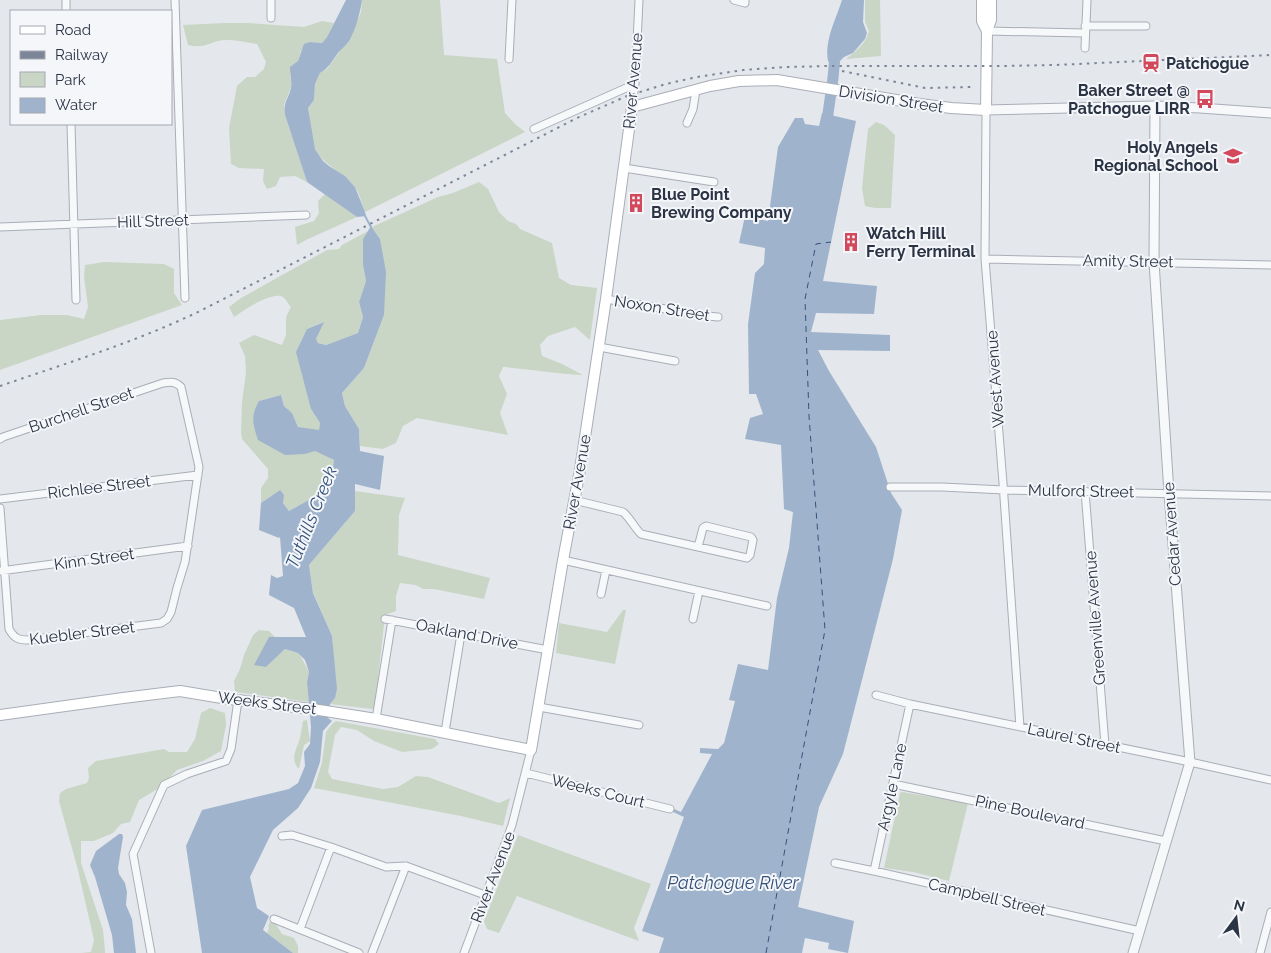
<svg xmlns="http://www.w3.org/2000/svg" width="1271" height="953" font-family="Raleway,sans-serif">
<rect width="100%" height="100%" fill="#e4e7ec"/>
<path fill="#c9d6c5" d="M362,0H440L444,55L497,59L505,113L515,124L525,132L365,212C362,204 360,194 355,187C344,172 325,167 316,150C311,142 310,118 308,108L314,100L315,84L320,73L327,69L341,50L348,42L361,12Z
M865,0H880L881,56L846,59C856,51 865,45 869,31L865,22Z
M322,21L334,23L327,37L322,43L310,42L301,51L298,61L290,74L291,80V87L284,105L285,115L307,182L295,176L280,177L276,186L267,189L263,181L264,169L239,168L231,164L229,128L237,86L247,77H255L264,69L266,62L257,44C248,43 238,40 228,40C212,39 206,50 188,45L183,25L225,23H248L304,27Z
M876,122L884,125L895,135L891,208H875L865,206L862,188L868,129Z
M479,182L488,189L499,212L508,221L516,224L520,229L552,243L559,278L571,285L597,288L590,340L575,327L548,336L540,345L542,356L562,364L583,375C556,374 529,369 503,367L499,376L507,394L500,413L508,435L417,418L403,426L396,443L383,449L360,446L359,429L345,406L342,393L364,368L384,315L380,239L372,227L438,197L453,193Z
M325,194L357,217L308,239L297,245L295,227L314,221L319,213L318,201Z
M368,231L363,239V265L366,281L359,302L363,317L358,333L326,345L318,343L316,339L323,322L307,329L311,409L320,423L319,431L298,427L292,413L284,406L281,395L259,401L305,454L315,450L334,460V469L323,480V492L289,511L283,503L280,490L261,503V488L268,478V469L242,439L241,433L242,402L246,372L245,356L239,343L254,335L282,345L286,335V317L291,307C288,304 286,299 283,297C272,291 244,310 234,317L229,307L241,298L327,250L339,249L342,245Z
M104,262L164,264L174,269V293L182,305L0,370V320L41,315H67L84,319L88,307L84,277L85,265Z
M355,491L405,498L399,515L398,555L490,578L484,599L434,589H423L416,585L400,583L396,596V611L385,615L375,706L372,709L330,704L335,698L332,636L313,592L309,565L355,511Z
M623,610H626L615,664L556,653L559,623L607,632Z
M259,630L269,631L275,637H269L266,667L285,649L298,653L300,655L309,672L307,682L309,702L235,692L234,681L240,669L244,655L253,635Z
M210,708L225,713L226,725L221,751L203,761L177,770L159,788L139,800L130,822L121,824L113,833L94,841H81V863L103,930L105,951V953H81L91,952L94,940L78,870L59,801L60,793L66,789L87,783L89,778L88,768L96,761L164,749L169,752H187L195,739L201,713Z
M307,720L310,741L304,745L299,769C289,759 297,749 300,738C301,732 302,727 303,721Z
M336,721L435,739L439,744L432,749L402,752L374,741L357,730L341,727L335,735L328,772L332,779L383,789L398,787L416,776L428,777L499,803L510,798L503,826L461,816L314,788L322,763L326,732L332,724Z
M902,792L968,803L949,881L913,872L884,868L900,793Z
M518,835L651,884L634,928L639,941L517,896L499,933L487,929L484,921Z
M272,918L282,934L294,938L298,946V953H293L267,933L269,928L268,926Z"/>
<path fill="#9fb4cc" d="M346,0H362C360,13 356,29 349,41C346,45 342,49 338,53C332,61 329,68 320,73L315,84L314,100L308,108L315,149L323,161L329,166L345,176L355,187L365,212L366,216L357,217L307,182L285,115C283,102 288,100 291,88C292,81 290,74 290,67L298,61L304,44L310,42L322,43L327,37Z
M842,0H864L863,22L867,33L865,39L853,53L844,57L838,63H830L828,61C824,41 836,19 842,0Z
M822,113L856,121L823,281L877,286L874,314L816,313L811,332L890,335V351L818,350L829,371L876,447L891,493L902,510L893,559L843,754L819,807L798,907L854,921L848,953L828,949L829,943L805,938L802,953H659L664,938L642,931L684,817L673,812L674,809L681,812L712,754L700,753V748L718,749L724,743L735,701L729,700L738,664L768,670L777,598L789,548L793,512L784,509L781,445L745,439L750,418L763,414L756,394H749L748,324L755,273L764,264L765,248L739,243L745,216L768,221L778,147L795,118H803L805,124L819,126Z
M371,226L380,239L386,272L384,315L364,368L342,393L345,406L359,429L360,451L384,456L380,490L355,484V511L309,565L313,593L332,636L337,689L335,698L330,704L328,718L332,721L323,731L320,762L311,788L298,808L273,830L250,877L257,908L269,916L263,930L293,953H202L186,846L202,810L289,789L298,783L305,766L304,752L310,744L311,727L307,682L309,672L305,660L298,653L285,649L266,667L254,665L269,637H306L294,608L269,595L271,575L277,578L283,576L280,537L279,538L259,530L261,503L280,490L284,495L283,503L289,511L323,492V480L333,469L334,460L315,451L305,454L285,455L258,440C253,424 250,417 259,401L281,395L284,406L292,413L298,427L319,430L320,423L311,409L296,352L307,329L324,322L316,339L318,343L326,345L358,333L363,317L359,302L366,281L363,265V239Z
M119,834H122L123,837L118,868L119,874L125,883L127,892L126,905L132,919L136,953H114L112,935L95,877L90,865L96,851Z"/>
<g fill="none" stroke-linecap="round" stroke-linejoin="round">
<path stroke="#9fb4cc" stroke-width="2" d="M365,216L371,227"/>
<path stroke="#9fb4cc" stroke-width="11" d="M826,128L833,78L835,56L837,50"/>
<path stroke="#34527a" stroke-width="1" stroke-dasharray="6 5" stroke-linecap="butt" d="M766,953L825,630L809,416L805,299L816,244L831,242"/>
<g stroke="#a9aeb7" stroke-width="9">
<path id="minor" d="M66,0V11
M175,0L185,298
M271,0V18
M734,0L745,3V0
M1085,26H1146
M987,31L1085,33
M1085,48L1087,0
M509,59L512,0
M632,107L635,84L639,0
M986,110L985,259L1003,483L1020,727
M687,123L693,109L696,90
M71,124L76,300
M534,129L635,84
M624,168L714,182
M0,227L306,215
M985,259L1271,265
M606,299L707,316L718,317
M599,347L675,361
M0,439L3,437L163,383C171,382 175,381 181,387L199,467L185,562L177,588L171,612L167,619L161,623L28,640C18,640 14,638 9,629L0,508
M890,487H942L1004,490L1271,496
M1085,491L1105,745
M0,499L198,475
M574,500L623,512C630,518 634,527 641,534L747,558L750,555L753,540L751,537L706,526L703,528L698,547
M563,560L767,606
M0,571L188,546
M601,594L606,570
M385,619L548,650
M693,619L699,591
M876,695L910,704L1190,762L1271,780
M539,707L639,725
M376,719L392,620
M445,732L461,634
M526,773L670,809
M893,784L1166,841
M282,836L292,835L331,847L386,867L406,866L485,895
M835,863L874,871L1140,931
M874,871L910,704
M274,919L359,953
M300,929L331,847
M151,953L133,854L164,785L187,774L226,761L231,749L238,700
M372,953L406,866
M464,953L512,825L531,750
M1260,953L1271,912"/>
</g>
<g stroke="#a9aeb7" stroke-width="11">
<path id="tertiary" d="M986,110L1155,106L1200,108L1271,113
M1133,953L1190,762L1169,493L1154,262L1155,106"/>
</g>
<g stroke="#a9aeb7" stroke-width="12">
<path id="secondary" d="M982,0V21L987,31
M0,715L123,698L180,691L222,698L319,710L376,719L531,750L563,560L580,470L606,299L632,107L710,86L739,81L777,80L920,104L951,108L986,110L987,31L991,20V0"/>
</g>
<use href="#minor" stroke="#f7f8fa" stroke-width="7"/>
<use href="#tertiary" stroke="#f7f8fa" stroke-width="9"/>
<use href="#secondary" stroke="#fff" stroke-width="10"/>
<path stroke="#7d8696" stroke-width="2" stroke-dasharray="2.5 5" stroke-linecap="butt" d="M842,71L925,88L973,87
M0,386C67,363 136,342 200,311L577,118L627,96L666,84L697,77L743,70L786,67L829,66H1000L1056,65L1271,55"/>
</g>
<defs>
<g id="station-bare" transform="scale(1.5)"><path d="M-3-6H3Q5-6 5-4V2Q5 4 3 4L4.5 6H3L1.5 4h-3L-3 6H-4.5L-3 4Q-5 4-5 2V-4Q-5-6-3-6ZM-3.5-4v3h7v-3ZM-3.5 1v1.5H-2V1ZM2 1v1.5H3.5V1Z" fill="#d1495b" stroke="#f4f6f9" stroke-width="2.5" paint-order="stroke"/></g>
<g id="bus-bare" transform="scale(1.5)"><path d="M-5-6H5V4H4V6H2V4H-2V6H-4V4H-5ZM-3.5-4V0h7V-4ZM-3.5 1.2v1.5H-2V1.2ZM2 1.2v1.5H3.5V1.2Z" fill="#d1495b" stroke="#f4f6f9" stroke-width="2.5" paint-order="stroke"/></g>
<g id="school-bare" transform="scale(1.5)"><path d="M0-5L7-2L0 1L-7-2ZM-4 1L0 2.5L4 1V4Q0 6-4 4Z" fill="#d1495b" stroke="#f4f6f9" stroke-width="2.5" paint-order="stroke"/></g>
<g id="building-bare" transform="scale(1.5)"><path d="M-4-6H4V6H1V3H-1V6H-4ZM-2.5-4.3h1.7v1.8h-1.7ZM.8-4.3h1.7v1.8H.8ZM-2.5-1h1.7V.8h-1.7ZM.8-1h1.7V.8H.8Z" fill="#d1495b" stroke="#f4f6f9" stroke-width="2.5" paint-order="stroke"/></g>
</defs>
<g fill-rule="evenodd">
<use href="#station-bare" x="1151" y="63"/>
<use href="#bus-bare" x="1205" y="99"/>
<use href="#school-bare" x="1233" y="156"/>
<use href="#building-bare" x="636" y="203"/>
<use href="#building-bare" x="851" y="242"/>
</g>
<g text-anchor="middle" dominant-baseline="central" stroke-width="4" stroke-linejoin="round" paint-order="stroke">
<g font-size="16" font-weight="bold" fill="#2b3445" stroke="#f4f6f9" text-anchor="start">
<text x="1166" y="63">Patchogue</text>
<text x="1190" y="90" text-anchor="end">Baker Street @<tspan x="1190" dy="18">Patchogue LIRR</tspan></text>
<text x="1218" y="147" text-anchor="end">Holy Angels<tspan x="1218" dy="18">Regional School</tspan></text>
<text x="651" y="194">Blue Point<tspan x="651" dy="18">Brewing Company</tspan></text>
<text x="866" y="233">Watch Hill<tspan x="866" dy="18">Ferry Terminal</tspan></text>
</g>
<g font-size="16" fill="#2b3445" stroke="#f4f6f9">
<text transform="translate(633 81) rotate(-85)">River Avenue</text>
<text transform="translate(891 99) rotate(9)">Division Street</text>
<text transform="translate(153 221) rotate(-2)">Hill Street</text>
<text transform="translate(1128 261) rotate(1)">Amity Street</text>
<text transform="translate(662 308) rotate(9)">Noxon Street</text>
<text transform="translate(995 379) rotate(-94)">West Avenue</text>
<text transform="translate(81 410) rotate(-19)">Burchell Street</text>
<text transform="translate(577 482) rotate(-80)">River Avenue</text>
<text transform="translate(99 487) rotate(-7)">Richlee Street</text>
<text transform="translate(1081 491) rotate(1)">Mulford Street</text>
<text transform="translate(1172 534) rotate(-94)">Cedar Avenue</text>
<text transform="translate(94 559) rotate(-8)">Kinn Street</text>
<text transform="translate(1095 618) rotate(-94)">Greenville Avenue</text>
<text transform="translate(82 633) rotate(-7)">Kuebler Street</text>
<text transform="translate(467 634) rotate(11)">Oakland Drive</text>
<text transform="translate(267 703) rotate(7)">Weeks Street</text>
<text transform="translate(1074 738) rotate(12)">Laurel Street</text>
<text transform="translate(892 787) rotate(-78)">Argyle Lane</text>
<text transform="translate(598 791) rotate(14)">Weeks Court</text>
<text transform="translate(1030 812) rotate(12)">Pine Boulevard</text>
<text transform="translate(493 877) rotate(-69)">River Avenue</text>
<text transform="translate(987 897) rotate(13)">Campbell Street</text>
</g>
<g font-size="18" font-style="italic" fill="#34527a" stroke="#f4f6f9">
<text transform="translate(311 517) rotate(-68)">Tuthills Creek</text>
<text x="733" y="882">Patchogue River</text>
</g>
</g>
<rect x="10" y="10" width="162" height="115" fill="#f4f6f9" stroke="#a4a8b1"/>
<rect x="20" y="26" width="25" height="8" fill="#ffffff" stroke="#a4a8b1"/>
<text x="55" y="35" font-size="15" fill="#2b3445">Road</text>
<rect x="20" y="51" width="25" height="8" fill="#7d8696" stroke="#a4a8b1"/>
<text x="55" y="60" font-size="15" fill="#2b3445">Railway</text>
<rect x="20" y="72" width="25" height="15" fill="#c9d6c5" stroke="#a4a8b1"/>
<text x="55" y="85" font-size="15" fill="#2b3445">Park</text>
<rect x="20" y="98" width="25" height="15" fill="#9fb4cc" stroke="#a4a8b1"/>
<text x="55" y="110" font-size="15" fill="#2b3445">Water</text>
<g transform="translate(1236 918) rotate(15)" stroke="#f4f6f9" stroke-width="4" paint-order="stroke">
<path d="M0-4L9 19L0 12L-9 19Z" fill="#2b3445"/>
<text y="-8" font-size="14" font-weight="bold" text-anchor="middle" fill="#2b3445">N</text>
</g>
</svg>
